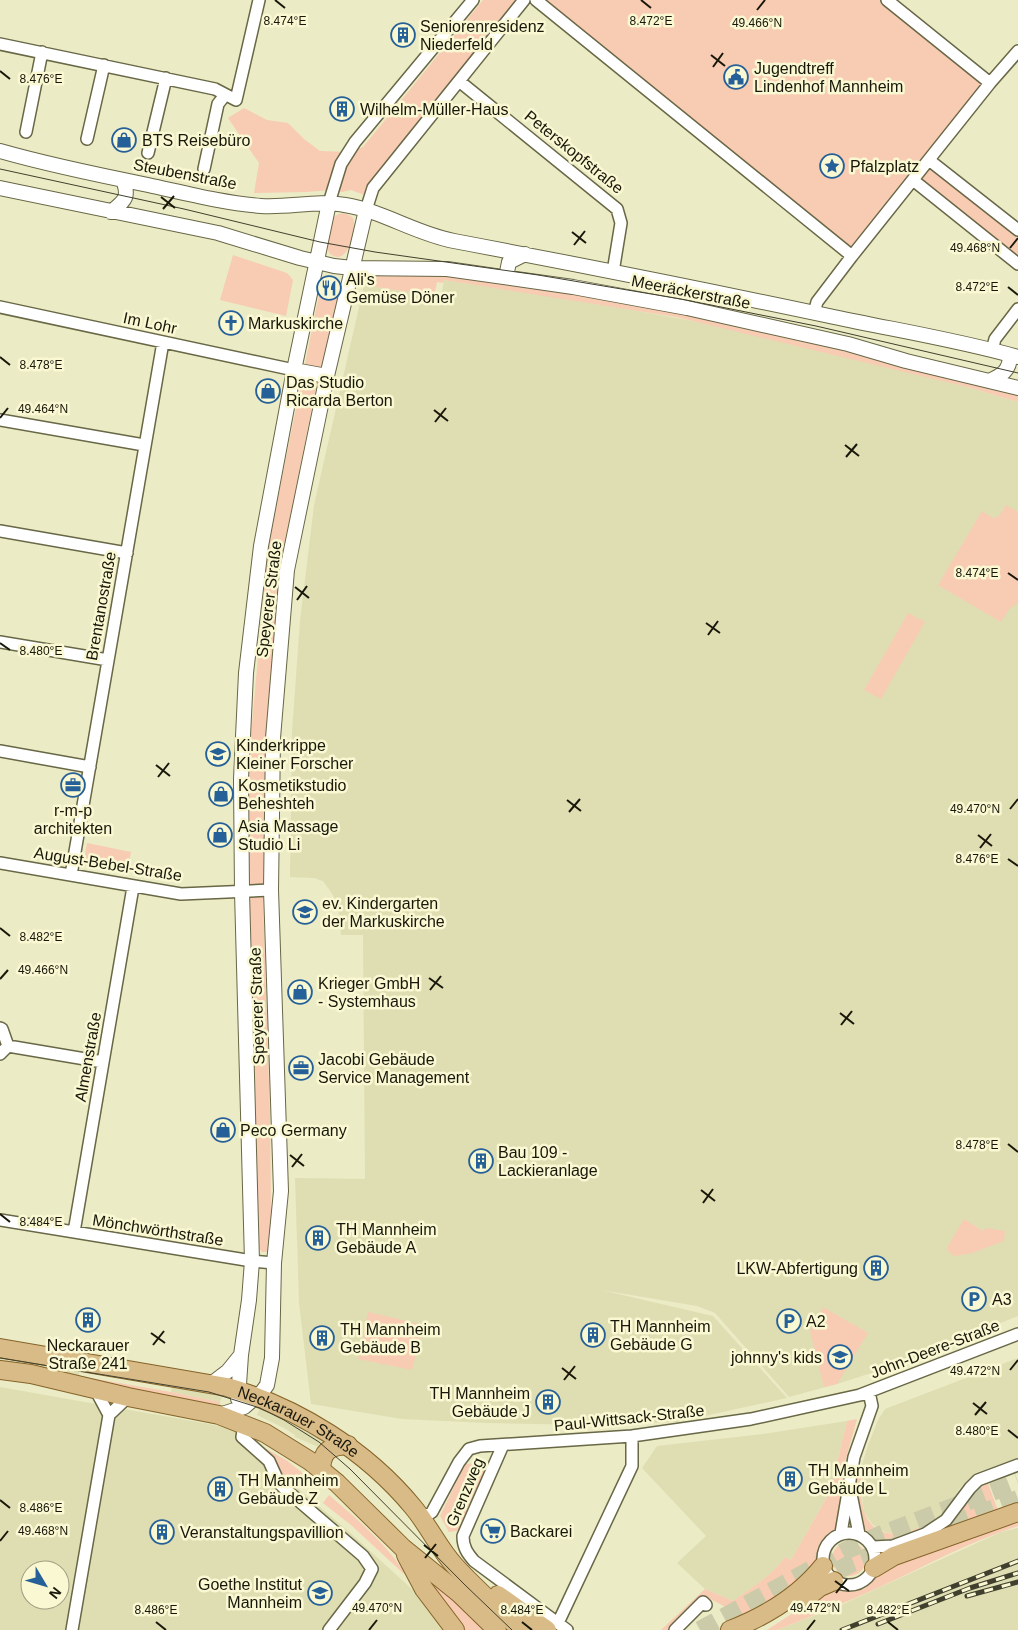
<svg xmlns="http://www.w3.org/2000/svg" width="1018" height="1630" font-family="Arial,sans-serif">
<rect width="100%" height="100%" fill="#ebebc5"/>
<path fill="#dfdeb2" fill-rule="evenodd" d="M444,280L573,299L720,326L971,388L1018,402V1316L890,1367L837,1384L789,1397L715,1313L697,1306L601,1290L713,1316L787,1398L677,1422L590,1425L486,1423L402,1419L311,1404L299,1303L295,1178L365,1179L363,935H341L340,917L333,895L323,881L314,878L290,877L292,731L300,621L314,505L364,285L441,297Z
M0,1354L80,1367L79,1377L0,1364Z
M1018,1358V1458L975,1473L959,1489L946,1513L925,1526L905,1533L895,1534L885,1532L873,1525L865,1514L863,1506L861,1468L868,1445L878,1420L885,1409Z
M173,1383L223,1394L220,1402L171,1392Z
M0,1387L209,1424L238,1431L290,1482L346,1529L414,1591L444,1630H0ZM30,1570H60V1600H30Z
M261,1406L297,1424L325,1443L321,1448L295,1437V1435L284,1428L257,1415Z
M847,1421L830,1492L791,1560L785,1557L780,1565L766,1578L733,1601L705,1589L677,1563L706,1536L642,1468L657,1446L763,1434Z
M1018,1528V1630H777L839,1606L1001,1532Z"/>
<path fill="#f8cbb3" d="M483,0H524L367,196L351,190L342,192L332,190L305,192L254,193L259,163L228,118L244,108L267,120L288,123L304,139L320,151L348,152L363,147Z
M540,0H887L990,83L930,160L1018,230V264L913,180L853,253Z
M343,213C346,214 350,215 353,218C357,226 350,258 337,257C332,256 329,254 328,250C326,246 330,224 333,219C335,215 339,214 343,213Z
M233,255L287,273L293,280L286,316L220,300Z
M448,272L662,305L1018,392V402L971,388L676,317L444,280L443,283L437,282L434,296L364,285L365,275L377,273Z
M320,290L341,296L318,378L280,567L266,736L263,897L270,1116L271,1216L268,1250L266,1252H262L259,1248L247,898L248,769L268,546Z
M1006,505L1018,512V603L1010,608L1001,622L938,585L982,511L993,518L999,516Z
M908,613L925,622L881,699L864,690Z
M87,843L131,852L127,874L83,865Z
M964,1219L983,1231L986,1228L1005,1231L1004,1241L972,1253L954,1256L948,1251V1246Z
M823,1307L868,1333L837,1384L824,1387L810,1331Z
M368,1312L424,1325L412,1370L358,1359Z
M79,1376L171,1392L220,1402V1405L143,1391Z
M857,1419L842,1473L844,1485L837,1527L821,1544L817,1561L810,1575L746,1618L703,1595L668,1630H661L705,1589L733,1601C751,1588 772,1576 785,1557L791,1560L830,1492L847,1421Z
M261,1446L286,1460L318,1485L292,1489C280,1476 273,1459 261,1446Z
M491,1462L462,1530L449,1532L440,1516L465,1464Z
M860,1468H861C861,1483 860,1500 865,1514C880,1550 924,1528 946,1513L933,1526L891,1543L877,1541L862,1527L858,1509L857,1482Z
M987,1481L999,1513L935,1536L972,1490Z
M329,1495C357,1519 385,1543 405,1573L404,1574L351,1525L323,1503Z
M1018,1517V1526C971,1541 927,1565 882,1586C847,1602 812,1616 777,1630H767L790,1615L816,1595L830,1587L846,1590L859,1588L872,1580L880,1570Z
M832 1559a17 17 0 1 1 34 0a17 17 0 1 1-34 0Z
M432,1583L453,1600L484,1630H460L428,1585Z"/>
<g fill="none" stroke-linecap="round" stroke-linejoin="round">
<path stroke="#cbcba9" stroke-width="18" stroke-dasharray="18 9" stroke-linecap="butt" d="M926,1534L1018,1499
M814,1584L852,1563L901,1544
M700,1630L847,1550L880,1535L1018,1482"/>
<g stroke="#686746" stroke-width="14">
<path id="minor" d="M536,0L852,256
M887,0L990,83
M0,44L215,89L236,100L259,0
M459,81L617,209L621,223L613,272
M26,132L42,52
M87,139L104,65
M148,153L166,78
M929,160L1018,230
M204,169L218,104L225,95
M913,180L1018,264
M329,203L341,164L355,142L473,0
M366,210L373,188L524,0
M0,307L294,370
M814,313L817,302L852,256L990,83L1018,51
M992,350L995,339L1018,309
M0,420L144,445
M0,531L127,553
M0,642L108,660
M0,751L90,767
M0,863L181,894L271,890
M71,875L163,342
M0,1028L2,1029L8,1046L0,1054
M8,1046L103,1062
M0,1220L252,1261L274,1263
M74,1232L133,887
M95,1389L109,1415
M244,1424L242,1437L269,1461L279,1483L285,1489L363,1556L372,1569L365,1583L329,1630
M503,1445L463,1536C463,1547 467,1553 474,1561L567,1630
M851,1494L859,1534
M426,1516L432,1512L459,1462L469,1449L480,1446L632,1436L751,1419L860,1395L1018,1334
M823 1559a26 26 0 1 1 52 0a26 26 0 1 1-52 0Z
M841,1533L854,1457L872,1406L869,1392
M873,1547L893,1546L925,1534L946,1520L970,1488L978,1480L1018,1465
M558,1623L632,1466V1436
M72,1630L109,1415L128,1397
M675,1630L703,1602L706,1605"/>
</g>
<g stroke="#686746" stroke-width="16">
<path id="tertiary" d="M0,151C49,165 98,175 148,185C185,193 223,203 261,206C289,208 317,200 345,205C383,211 416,234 454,241C581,265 707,290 834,317C895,330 958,340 1018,357
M0,188L218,233L300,258L334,266L352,268L447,269L573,287L687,308L848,344L906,361L1018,388
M111,212C124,201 130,198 123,180
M506,277L509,262L525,254
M294,370L327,376
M989,381C1002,375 1010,371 1010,355
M211,1384L228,1371L241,1355
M238,1399L241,1355L249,1300L252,1261L242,892L241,779L246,673L261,546L294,370L329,203
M219,1415L244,1407L262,1392L267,1385L272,1358L274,1263L281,1191L271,890L273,738L287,570L327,376L366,210"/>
</g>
<g stroke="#856429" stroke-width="20">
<g id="primary">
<path id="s1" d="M0,1348L227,1387C298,1408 366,1450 413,1507C429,1526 439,1549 455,1566C476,1589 499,1609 521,1630"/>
<path d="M0,1370L31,1374L128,1397L219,1415L265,1433L310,1461L337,1483L403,1548L460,1594L497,1630"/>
<path d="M321,1470C322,1451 329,1446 348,1445"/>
<path d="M406,1555L424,1589L455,1630"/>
<path d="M874,1568L894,1556L1018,1512"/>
<path d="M498,1595L547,1630"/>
<path d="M805,1599L820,1587L834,1581"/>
<path d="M730,1630C766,1616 799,1596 823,1566"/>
</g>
</g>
<use href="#minor" stroke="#fff" stroke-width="11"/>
<use href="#tertiary" stroke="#fff" stroke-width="14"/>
<use href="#primary" stroke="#d9bb88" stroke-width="18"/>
<path stroke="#41402e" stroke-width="1" d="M0,169L184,209L320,242L375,252L538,275L681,299L816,326L1018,373
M0,1358L209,1392L260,1408L284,1420L319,1442L350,1469L465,1585L512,1630"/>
<g stroke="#41402e" stroke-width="5">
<path id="rail" d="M967,1596L1018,1582
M878,1624L970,1588L1018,1573
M842,1630L1018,1561"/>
</g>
<use href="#rail" stroke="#f9f8d2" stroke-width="3" stroke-dasharray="9" stroke-linecap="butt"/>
</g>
<path fill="none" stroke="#18170a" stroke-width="2" d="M275,0L285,8M641,0L651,8M757,10L765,0M711,55L725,66M713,67L723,53M0,71L10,79M161,197L175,208M163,209L174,196M572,232L586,243M574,245L585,231M1010,248L1018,238M1008,287L1018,295M0,357L10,365M434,410L448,421M0,418L8,408M435,422L446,408M845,445L859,456M846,457L857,444M1008,573L1018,580M295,587L309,598M297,600L307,586M706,623L720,633M708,635L718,621M0,643L10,650M156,765L170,776M158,777L169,763M567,800L581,811M1010,809L1018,799M569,812L580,799M978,835L992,846M980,848L991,834M1008,859L1018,866M0,928L10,936M429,978L443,988M0,979L8,970M430,990L441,976M840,1013L854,1024M841,1025L852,1011M1008,1144L1018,1152M290,1155L304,1166M292,1167L302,1154M701,1190L715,1201M703,1203L713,1189M0,1214L10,1222M151,1333L165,1343M153,1345L164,1331M562,1368L576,1379M1010,1370L1018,1360M564,1380L575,1366M973,1403L987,1414M975,1415L986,1402M1008,1430L1018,1438M0,1500L10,1508M0,1541L8,1531M424,1545L438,1556M425,1558L436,1544M835,1581L849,1591M836,1593L847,1579M156,1622L166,1630M522,1622L532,1630M888,1622L898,1630M369,1630L377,1620M807,1630L815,1620"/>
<defs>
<g id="building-ring" transform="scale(1.25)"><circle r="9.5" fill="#f9f8d2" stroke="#266098" stroke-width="1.5"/><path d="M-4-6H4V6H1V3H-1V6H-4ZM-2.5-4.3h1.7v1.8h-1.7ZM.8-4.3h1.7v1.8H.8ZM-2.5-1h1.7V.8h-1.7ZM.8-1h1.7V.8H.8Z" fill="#266098"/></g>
<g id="civic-ring" transform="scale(1.25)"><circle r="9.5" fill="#f9f8d2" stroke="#266098" stroke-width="1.5"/><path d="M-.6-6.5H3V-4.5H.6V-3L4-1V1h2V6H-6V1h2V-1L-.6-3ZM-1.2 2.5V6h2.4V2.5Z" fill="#266098"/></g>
<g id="shop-ring" transform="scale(1.25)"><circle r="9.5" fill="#f9f8d2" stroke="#266098" stroke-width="1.5"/><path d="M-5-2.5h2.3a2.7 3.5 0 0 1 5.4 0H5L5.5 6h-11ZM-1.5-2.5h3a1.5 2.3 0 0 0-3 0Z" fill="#266098"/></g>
<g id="sight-ring" transform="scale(1.25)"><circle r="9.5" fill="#f9f8d2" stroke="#266098" stroke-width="1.5"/><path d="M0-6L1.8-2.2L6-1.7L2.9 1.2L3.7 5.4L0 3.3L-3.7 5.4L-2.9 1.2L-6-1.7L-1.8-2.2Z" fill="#266098"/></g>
<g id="restaurant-ring" transform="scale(1.25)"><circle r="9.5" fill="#f9f8d2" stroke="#266098" stroke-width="1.5"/><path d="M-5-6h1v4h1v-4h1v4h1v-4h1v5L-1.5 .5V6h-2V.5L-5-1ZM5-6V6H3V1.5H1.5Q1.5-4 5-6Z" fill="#266098"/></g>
<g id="church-ring" transform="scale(1.25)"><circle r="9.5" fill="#f9f8d2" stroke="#266098" stroke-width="1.5"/><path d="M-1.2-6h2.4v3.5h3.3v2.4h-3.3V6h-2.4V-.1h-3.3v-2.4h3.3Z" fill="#266098"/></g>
<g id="school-ring" transform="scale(1.25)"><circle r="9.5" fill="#f9f8d2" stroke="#266098" stroke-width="1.5"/><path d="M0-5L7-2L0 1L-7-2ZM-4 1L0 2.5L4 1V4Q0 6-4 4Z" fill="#266098"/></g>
<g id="office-ring" transform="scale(1.25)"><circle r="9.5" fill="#f9f8d2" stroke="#266098" stroke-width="1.5"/><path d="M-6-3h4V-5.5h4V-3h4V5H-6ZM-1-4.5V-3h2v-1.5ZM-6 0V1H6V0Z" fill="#266098"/></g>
<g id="parking-ring" transform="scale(1.25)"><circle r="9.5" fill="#f9f8d2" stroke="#266098" stroke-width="1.5"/><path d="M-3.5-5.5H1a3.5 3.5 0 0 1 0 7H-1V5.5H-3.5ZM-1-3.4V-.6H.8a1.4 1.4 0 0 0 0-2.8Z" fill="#266098"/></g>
<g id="supermarket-ring" transform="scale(1.25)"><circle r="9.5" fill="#f9f8d2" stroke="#266098" stroke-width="1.5"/><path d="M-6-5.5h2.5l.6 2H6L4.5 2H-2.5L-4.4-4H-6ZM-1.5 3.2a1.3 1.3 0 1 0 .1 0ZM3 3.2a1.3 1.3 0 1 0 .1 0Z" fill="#266098"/></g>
</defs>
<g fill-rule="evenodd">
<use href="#building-ring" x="403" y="35"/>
<use href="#civic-ring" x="736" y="77"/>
<use href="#building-ring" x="342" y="109"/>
<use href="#shop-ring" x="124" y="140"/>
<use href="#sight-ring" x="832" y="166"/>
<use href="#restaurant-ring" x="329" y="288"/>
<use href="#church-ring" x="231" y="323"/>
<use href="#shop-ring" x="268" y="391"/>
<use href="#school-ring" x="218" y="754"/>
<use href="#office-ring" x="73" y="785"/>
<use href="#shop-ring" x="221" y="794"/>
<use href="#shop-ring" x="220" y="835"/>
<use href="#school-ring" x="305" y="912"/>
<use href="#shop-ring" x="300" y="992"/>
<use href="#office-ring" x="301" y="1068"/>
<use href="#shop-ring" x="223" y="1130"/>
<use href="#building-ring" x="481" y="1161"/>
<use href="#building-ring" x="318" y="1238"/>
<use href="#building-ring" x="876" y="1268"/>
<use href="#parking-ring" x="974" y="1299"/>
<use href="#building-ring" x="88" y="1320"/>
<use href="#parking-ring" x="789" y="1321"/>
<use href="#building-ring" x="593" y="1335"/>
<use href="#building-ring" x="322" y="1338"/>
<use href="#school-ring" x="840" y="1357"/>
<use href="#building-ring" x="548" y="1402"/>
<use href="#building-ring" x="790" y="1479"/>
<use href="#building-ring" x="220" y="1489"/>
<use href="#supermarket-ring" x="493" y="1531"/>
<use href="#building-ring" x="162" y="1532"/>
<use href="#school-ring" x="320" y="1593"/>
</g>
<g text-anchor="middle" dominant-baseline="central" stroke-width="5" stroke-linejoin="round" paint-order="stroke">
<g font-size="16" fill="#18170a" stroke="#f9f8d2" text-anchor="start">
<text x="420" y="26">Seniorenresidenz<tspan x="420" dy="18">Niederfeld</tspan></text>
<text x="754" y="68">Jugendtreff<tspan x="754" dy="18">Lindenhof Mannheim</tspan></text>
<text x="360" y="109">Wilhelm-Müller-Haus</text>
<text x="142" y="140">BTS Reisebüro</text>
<text x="850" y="166">Pfalzplatz</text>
<text x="346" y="279">Ali's<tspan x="346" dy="18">Gemüse Döner</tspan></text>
<text x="248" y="323">Markuskirche</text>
<text x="286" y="382">Das Studio<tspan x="286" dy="18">Ricarda Berton</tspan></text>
<text x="236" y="745">Kinderkrippe<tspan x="236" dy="18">Kleiner Forscher</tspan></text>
<text x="238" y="785">Kosmetikstudio<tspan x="238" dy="18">Beheshteh</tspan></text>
<text x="73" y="810" text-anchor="middle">r-m-p<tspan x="73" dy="18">architekten</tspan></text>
<text x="238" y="826">Asia Massage<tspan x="238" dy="18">Studio Li</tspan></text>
<text x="322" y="903">ev. Kindergarten<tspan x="322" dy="18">der Markuskirche</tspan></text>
<text x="318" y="983">Krieger GmbH<tspan x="318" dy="18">- Systemhaus</tspan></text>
<text x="318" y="1059">Jacobi Gebäude<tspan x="318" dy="18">Service Management</tspan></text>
<text x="240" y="1130">Peco Germany</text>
<text x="498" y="1152">Bau 109 -<tspan x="498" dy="18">Lackieranlage</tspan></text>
<text x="336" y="1229">TH Mannheim<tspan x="336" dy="18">Gebäude A</tspan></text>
<text x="858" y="1268" text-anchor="end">LKW-Abfertigung</text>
<text x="992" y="1299">A3</text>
<text x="806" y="1321">A2</text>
<text x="610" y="1326">TH Mannheim<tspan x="610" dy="18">Gebäude G</tspan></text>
<text x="340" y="1329">TH Mannheim<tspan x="340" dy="18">Gebäude B</tspan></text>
<text x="88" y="1345" text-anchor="middle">Neckarauer<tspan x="88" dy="18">Straße 241</tspan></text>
<text x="822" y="1357" text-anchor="end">johnny's kids</text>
<text x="530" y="1393" text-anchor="end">TH Mannheim<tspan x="530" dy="18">Gebäude J</tspan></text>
<text x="808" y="1470">TH Mannheim<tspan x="808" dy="18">Gebäude L</tspan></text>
<text x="238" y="1480">TH Mannheim<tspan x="238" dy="18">Gebäude Z</tspan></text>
<text x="510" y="1531">Backarei</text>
<text x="180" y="1532">Veranstaltungspavillion</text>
<text x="302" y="1584" text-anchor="end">Goethe Institut<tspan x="302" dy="18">Mannheim</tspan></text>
</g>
<g font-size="16" fill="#18170a" stroke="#f9f8d2">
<text transform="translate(574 152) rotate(39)">Peterskopfstraße</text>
<text transform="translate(185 174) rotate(11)">Steubenstraße</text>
<text transform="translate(691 292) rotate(11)">Meeräckerstraße</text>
<text transform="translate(150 323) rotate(12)">Im Lohr</text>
<text transform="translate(269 599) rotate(-83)">Speyerer Straße</text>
<text transform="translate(101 606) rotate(-80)">Brentanostraße</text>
<text transform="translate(108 864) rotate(9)">August-Bebel-Straße</text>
<text transform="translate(257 1006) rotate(-92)">Speyerer Straße</text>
<text transform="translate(88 1057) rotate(-80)">Almenstraße</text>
<text transform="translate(158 1230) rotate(9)">Mönchwörthstraße</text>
<text transform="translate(935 1349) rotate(-21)">John-Deere-Straße</text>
<text transform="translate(629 1418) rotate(-6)">Paul-Wittsack-Straße</text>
<text stroke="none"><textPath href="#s1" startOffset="310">Neckarauer Straße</textPath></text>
<text transform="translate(465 1492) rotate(-67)">Grenzweg</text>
</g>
</g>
<g font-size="12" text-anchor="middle" fill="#18170a" stroke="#f9f8d2" stroke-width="5" stroke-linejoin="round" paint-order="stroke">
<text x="285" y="25">8.474°E</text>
<text x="651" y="25">8.472°E</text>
<text x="757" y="27">49.466°N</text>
<text x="41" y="83">8.476°E</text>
<text x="975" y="252">49.468°N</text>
<text x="977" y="291">8.472°E</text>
<text x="41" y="369">8.478°E</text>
<text x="43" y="413">49.464°N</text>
<text x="977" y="577">8.474°E</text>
<text x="41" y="655">8.480°E</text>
<text x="975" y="813">49.470°N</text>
<text x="977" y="863">8.476°E</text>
<text x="41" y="941">8.482°E</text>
<text x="43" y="974">49.466°N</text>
<text x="977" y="1149">8.478°E</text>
<text x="41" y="1226">8.484°E</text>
<text x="975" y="1375">49.472°N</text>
<text x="977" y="1435">8.480°E</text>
<text x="41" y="1512">8.486°E</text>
<text x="43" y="1535">49.468°N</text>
<text x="377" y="1612">49.470°N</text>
<text x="815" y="1612">49.472°N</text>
<text x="156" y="1614">8.486°E</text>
<text x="522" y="1614">8.484°E</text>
<text x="888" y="1614">8.482°E</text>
</g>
<g transform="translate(45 1585) rotate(128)"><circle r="24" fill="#f9f8d2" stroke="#9f9e82"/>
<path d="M0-4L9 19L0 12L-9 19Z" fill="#266098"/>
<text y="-8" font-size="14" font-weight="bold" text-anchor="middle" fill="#18170a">N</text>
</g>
</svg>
